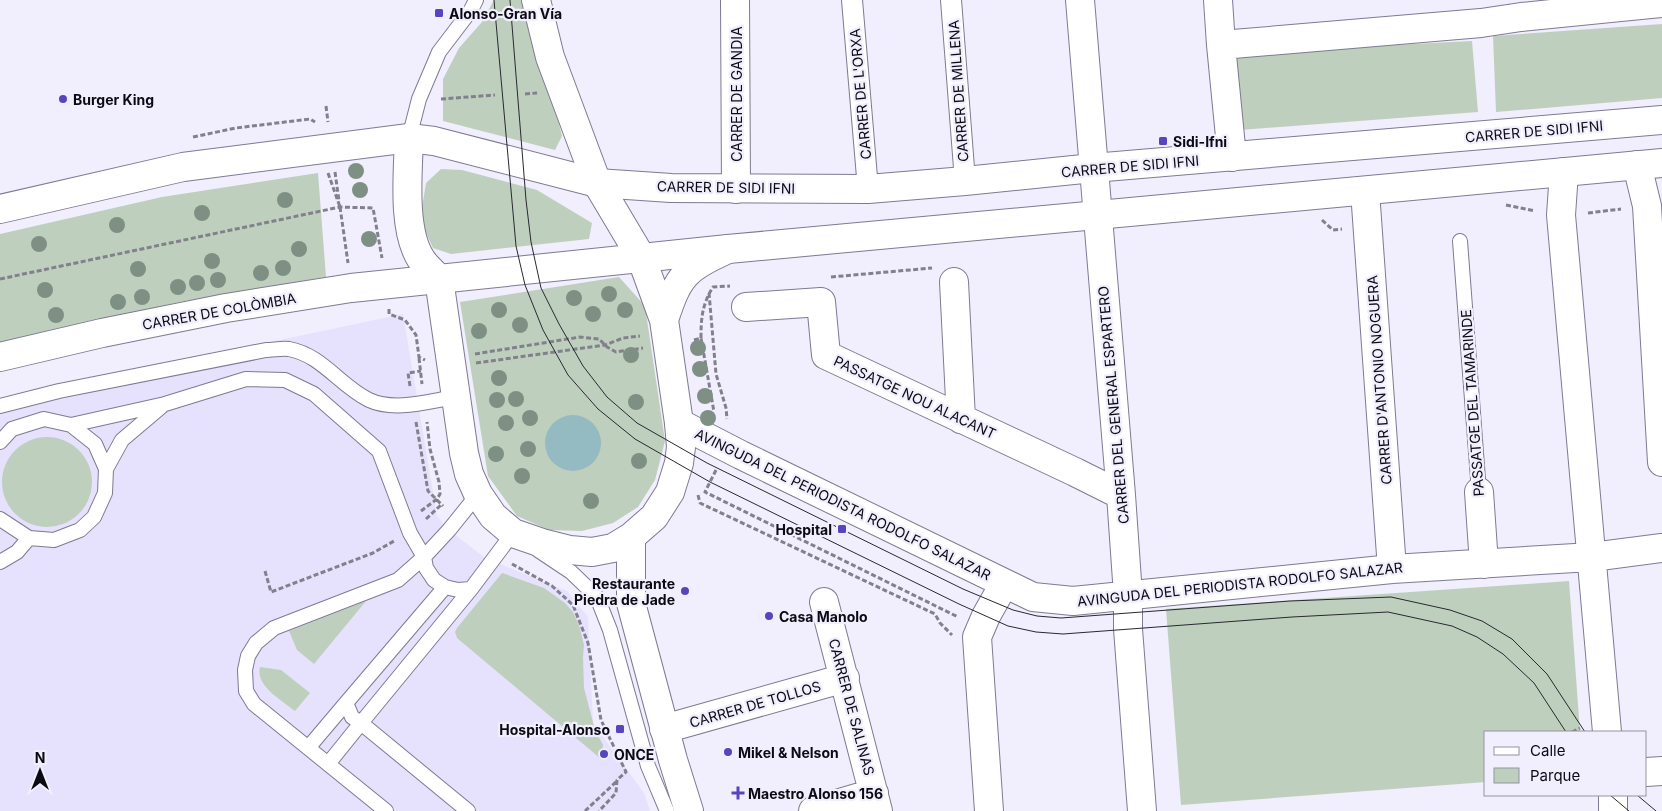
<svg xmlns="http://www.w3.org/2000/svg" width="1662" height="811" font-family="Inter,sans-serif">
<rect width="100%" height="100%" fill="#f1eefe"/>
<path fill="#e6e1fd" d="M403,314L437,516L449,530L485,558L567,591L588,617L593,723L644,793L650,811H0V399Z"/>
<path fill="#bed0bd" d="M494,0H525L551,92L562,136L555,150L443,121V79L459,48L482,22Z
M1662,24V98L1496,112L1493,36Z
M1472,41L1478,112L1240,130L1235,53Z
M441,169L462,170L537,190L592,223L589,239L451,254L433,248L420,220L426,183Z
M318,173L326,277L179,302L0,343V234L162,197Z
M619,277L645,306L665,441L655,480L638,507L613,523L582,531L549,530L517,516L488,476L460,302Z
M2 482a45 45 0 1 1 90 0a45 45 0 1 1-90 0Z
M502,573L544,588L565,603L573,612L579,625L584,645L583,657L584,688L595,730L603,745L601,759L457,638L455,632L457,628Z
M1569,581L1580,732H1486V782L1181,805L1166,609Z
M366,601L314,664L297,650L289,631Z
M260,667L281,670L310,693L295,711C282,700 255,686 260,667Z"/>
<path fill="#94bac2" d="M545 443a28 28 0 1 1 56 0a28 28 0 1 1-56 0Z"/>
<g fill="none" stroke-linecap="round" stroke-linejoin="round">
<g stroke="#7e7a92" stroke-width="16">
<path id="service" d="M409,138L419,99L439,52L471,10L476,0
M1460,241L1479,492
M0,406L59,391L266,350C273,350 282,348 289,349C322,355 340,386 369,400C395,412 429,401 456,397
M0,442L12,429L44,419L71,425L165,404L246,379L285,380L314,394L379,451L410,533L424,557L426,568L434,580L445,587L458,590L471,589L513,533L518,537
M106,469L122,440L161,407
M0,519L29,538L54,540L80,530L94,517L105,493L106,469L95,444L71,425
M538,550L571,572L597,597L610,630L648,766L667,811
M0,562L17,552L29,538
M445,587L346,703L352,717L361,723L471,589
M308,748L346,703
M328,764L361,723L468,811
M386,811L254,704L246,691L245,670L248,656L256,643L274,628L398,580L424,557L449,530L478,494"/>
</g>
<g stroke="#7e7a92" stroke-width="22">
<path id="pedestrian" d="M852,0L868,189
M951,0L965,181"/>
</g>
<g stroke="#7e7a92" stroke-width="30">
<path id="minor" d="M735,0L736,189
M1080,0L1121,495L1128,595V629L1142,811
M1218,0L1221,45L1232,157
M1221,45L1481,23L1521,17L1662,3
M1637,165L1647,206L1662,462
M1564,172L1561,215L1607,732
M1365,191L1392,569
M954,282L961,419
M746,307L821,302L826,355L1075,472L1121,495
M679,423L741,455L1033,597L1073,601L1392,569L1592,557L1662,548
M1479,492L1484,564
M824,602L878,811
M664,729L845,678
M1646,772L1662,771
M1613,795V811
M813,811L874,793
M989,811L977,637L986,616L1004,584"/>
</g>
<g stroke="#7e7a92" stroke-width="30">
<path id="secondary" d="M409,138C408,172 402,230 421,259C425,266 434,273 439,279L464,453L469,474L478,494L493,516L513,533L542,543L570,550L592,552L613,548L631,537L654,517L670,492L679,463L681,447L679,423L664,320L641,257L597,183L550,57L536,0
M664,320C679,274 685,269 728,249
M631,537V603L673,760L689,811"/>
</g>
<g stroke="#7e7a92" stroke-width="30">
<path id="primary" d="M0,209L183,167L409,138L434,141L597,183L671,188L868,189L965,181L1093,168L1662,120
M0,357L102,333L226,308L351,288L728,249L1662,163"/>
</g>
<path stroke="#82808c" stroke-width="3" stroke-dasharray="5 2.5" stroke-linecap="butt" d="M525,94L537,93
M441,99L495,95
M326,106L328,122
M193,137L236,128L310,119L315,122
M335,172L339,201
M328,173L340,207
M1506,205L1535,211
M340,207L348,263
M1588,213L1621,209
M1322,220L1333,230L1342,229
M831,277L932,268
M0,279L340,207L373,208L382,258
M709,293L716,374L726,408L727,419
M389,309V314L405,320L416,335L419,357L425,360
M701,338C701,318 702,305 713,287L730,286
M694,340L701,338L714,412
M475,354L580,337L599,339L607,347L616,352L643,348
M419,358L422,384
M476,363L605,345L623,338L640,336
M410,386L408,373L421,371
M416,422L428,491L443,506
M716,470L705,492L958,617
M698,495L700,503L935,614L940,623L952,635
M421,511L437,499L440,494L439,482L430,449L427,422
M426,519L442,504
M512,564L552,586L573,605L588,643L601,720L626,772L617,780L616,793L599,811
M265,571L271,592L373,553L394,541
M1572,732L1580,728
M585,811L617,781"/>
<use href="#service" stroke="#fff" stroke-width="14"/>
<use href="#pedestrian" stroke="#fff" stroke-width="20"/>
<use href="#minor" stroke="#fff" stroke-width="28"/>
<use href="#secondary" stroke="#fff" stroke-width="28"/>
<use href="#primary" stroke="#fff" stroke-width="28"/>
<path stroke="#292831" stroke-width="1" d="M494,0L516,246L525,285L543,330L568,375L598,409L635,439L710,482L959,604L1008,626L1036,632L1063,634L1292,617L1388,612L1452,626L1477,637L1503,654L1534,683L1566,732
M510,0L526,200L531,242L541,288L559,324L583,366L607,397L637,423L707,463L963,589L1013,610L1037,616L1061,618L1290,601L1391,597L1450,610L1482,621L1512,639L1547,674L1585,732
M1610,795L1629,811
M1637,795L1656,811"/>
</g>
<g fill="#7e9084">
<circle cx="356" cy="171" r="8"/>
<circle cx="360" cy="190" r="8"/>
<circle cx="285" cy="200" r="8"/>
<circle cx="202" cy="213" r="8"/>
<circle cx="117" cy="225" r="8"/>
<circle cx="369" cy="239" r="8"/>
<circle cx="39" cy="244" r="8"/>
<circle cx="299" cy="249" r="8"/>
<circle cx="212" cy="261" r="8"/>
<circle cx="283" cy="268" r="8"/>
<circle cx="138" cy="269" r="8"/>
<circle cx="261" cy="273" r="8"/>
<circle cx="218" cy="280" r="8"/>
<circle cx="197" cy="283" r="8"/>
<circle cx="178" cy="287" r="8"/>
<circle cx="45" cy="290" r="8"/>
<circle cx="609" cy="294" r="8"/>
<circle cx="142" cy="297" r="8"/>
<circle cx="574" cy="298" r="8"/>
<circle cx="118" cy="302" r="8"/>
<circle cx="499" cy="310" r="8"/>
<circle cx="625" cy="310" r="8"/>
<circle cx="593" cy="314" r="8"/>
<circle cx="56" cy="315" r="8"/>
<circle cx="520" cy="325" r="8"/>
<circle cx="479" cy="331" r="8"/>
<circle cx="698" cy="348" r="8"/>
<circle cx="631" cy="355" r="8"/>
<circle cx="700" cy="369" r="8"/>
<circle cx="499" cy="378" r="8"/>
<circle cx="705" cy="396" r="8"/>
<circle cx="516" cy="399" r="8"/>
<circle cx="497" cy="400" r="8"/>
<circle cx="636" cy="402" r="8"/>
<circle cx="530" cy="418" r="8"/>
<circle cx="708" cy="418" r="8"/>
<circle cx="506" cy="423" r="8"/>
<circle cx="528" cy="449" r="8"/>
<circle cx="496" cy="454" r="8"/>
<circle cx="639" cy="461" r="8"/>
<circle cx="522" cy="476" r="8"/>
<circle cx="591" cy="501" r="8"/>
</g>
<g fill="#5845bd" stroke="#f1eefe" stroke-width="2">
<rect x="434" y="8" width="10" height="10" rx="2.5"/>
<circle cx="63" cy="99" r="5"/>
<rect x="1158" y="136" width="10" height="10" rx="2.5"/>
<rect x="837" y="524" width="10" height="10" rx="2.5"/>
<circle cx="685" cy="591" r="5"/>
<circle cx="769" cy="616" r="5"/>
<rect x="615" y="724" width="10" height="10" rx="2.5"/>
<circle cx="728" cy="752" r="5"/>
<circle cx="604" cy="754" r="5"/>
<path d="M735.5 785.5h5v5h5v5h-5v5h-5v-5h-5v-5h5z"/>
</g>
<g text-anchor="middle" dominant-baseline="central" stroke-width="4.5" stroke-linejoin="round" paint-order="stroke">
<g font-size="14" font-weight="bold" fill="#0b0a12" stroke="#f1eefe" text-anchor="start">
<text x="449" y="13">Alonso-Gran Vía</text>
<text x="73" y="99">Burger King</text>
<text x="1173" y="141">Sidi-Ifni</text>
<text x="832" y="529" text-anchor="end">Hospital</text>
<text x="675" y="583" text-anchor="end">Restaurante<tspan x="675" dy="16">Piedra de Jade</tspan></text>
<text x="779" y="616">Casa Manolo</text>
<text x="610" y="729" text-anchor="end">Hospital-Alonso</text>
<text x="738" y="752">Mikel &amp; Nelson</text>
<text x="614" y="754">ONCE</text>
<text x="748" y="793">Maestro Alonso 156</text>
</g>
<g font-size="14" fill="#0b0a12" stroke="#f1eefe">
<text transform="translate(958 91) rotate(-94)">CARRER DE MILLENA</text>
<text transform="translate(736 94) rotate(-90)">CARRER DE GANDIA</text>
<text transform="translate(860 94) rotate(-95)">CARRER DE L'ORXA</text>
<text transform="translate(1534 131) rotate(-5)">CARRER DE SIDI IFNI</text>
<text transform="translate(1130 166) rotate(-5)">CARRER DE SIDI IFNI</text>
<text transform="translate(726 187) rotate(1)">CARRER DE SIDI IFNI</text>
<text transform="translate(219 311) rotate(-10)">CARRER DE COLÒMBIA</text>
<text transform="translate(1379 380) rotate(-94)">CARRER D'ANTONIO NOGUERA</text>
<text transform="translate(915 397) rotate(25)">PASSATGE NOU ALACANT</text>
<text transform="translate(1472 403) rotate(-94)">PASSATGE DEL TAMARINDE</text>
<text transform="translate(1113 405) rotate(-95)">CARRER DEL GENERAL ESPARTERO</text>
<text transform="translate(843 504) rotate(26)">AVINGUDA DEL PERIODISTA RODOLFO SALAZAR</text>
<text transform="translate(1240 584) rotate(-6)">AVINGUDA DEL PERIODISTA RODOLFO SALAZAR</text>
<text transform="translate(755 704) rotate(-16)">CARRER DE TOLLOS</text>
<text transform="translate(852 707) rotate(75)">CARRER DE SALINAS</text>
</g>
</g>
<rect x="1484" y="731" width="162" height="65" fill="#f1eefe" stroke="#9593a0"/>
<rect x="1494" y="747" width="25" height="8" fill="#ffffff" stroke="#9593a0"/>
<text x="1530" y="756" font-size="15" fill="#0b0a12">Calle</text>
<rect x="1494" y="768" width="25" height="15" fill="#bed0bd" stroke="#9593a0"/>
<text x="1530" y="781" font-size="15" fill="#0b0a12">Parque</text>
<g transform="translate(40 771)" stroke="#f1eefe" stroke-width="4" paint-order="stroke">
<path d="M0-4L9 19L0 12L-9 19Z" fill="#0b0a12"/>
<text y="-8" font-size="14" font-weight="bold" text-anchor="middle" fill="#0b0a12">N</text>
</g>
</svg>
